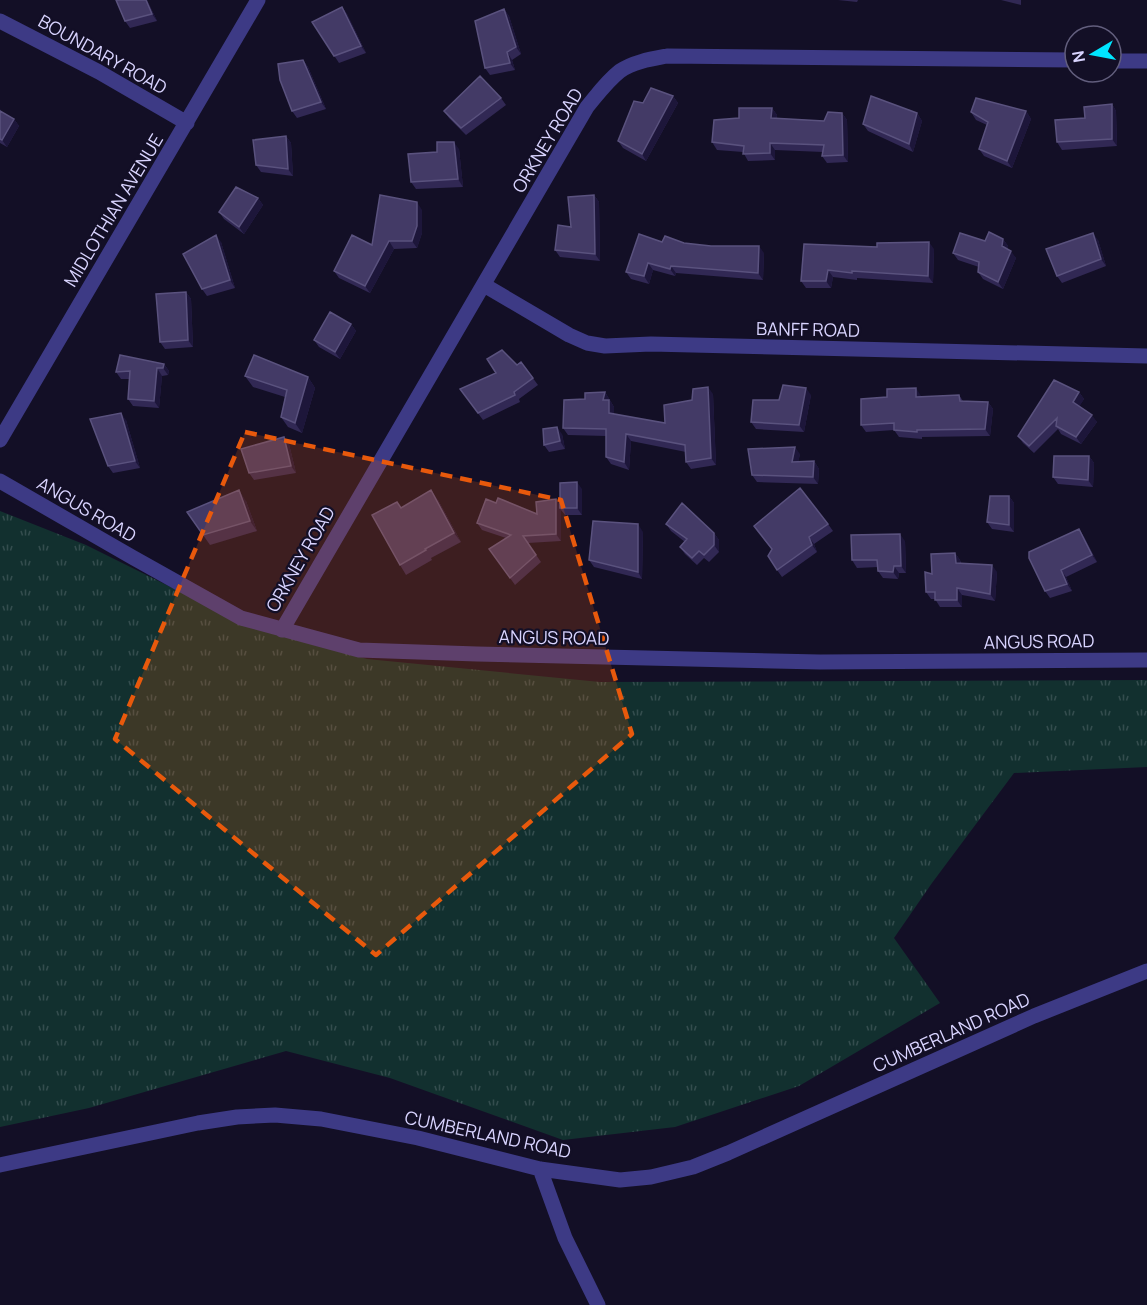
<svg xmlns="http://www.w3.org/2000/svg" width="1147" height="1305" font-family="Manrope,sans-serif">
<defs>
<pattern id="grass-tufts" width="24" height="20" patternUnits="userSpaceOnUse" patternTransform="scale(1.5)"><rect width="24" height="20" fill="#12302f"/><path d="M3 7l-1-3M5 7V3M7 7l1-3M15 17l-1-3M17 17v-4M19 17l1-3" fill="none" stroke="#344d4e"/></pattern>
</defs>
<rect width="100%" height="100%" fill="#130f26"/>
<path fill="url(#grass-tufts)" d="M0,511L86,545L239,621L367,659L600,682L1147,680V767L1014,773L932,883L894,938L940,1003L799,1086L675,1127L563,1140L390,1078L286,1051L89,1108L0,1127Z"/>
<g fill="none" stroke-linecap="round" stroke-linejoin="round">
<path stroke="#3d3a85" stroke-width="15" d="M0,21L99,72L187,123
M1111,61H1147
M484,285L569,335L587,343L605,346L651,344L1147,356
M0,440L258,0
M0,481L132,557L241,618L359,650L477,654L820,662L1147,660
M282,630L587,107C597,95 607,81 620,71C633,62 651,59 667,56L1075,60
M0,1165L198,1123L237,1117L275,1115L321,1119L418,1138L540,1169L620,1180L651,1177L693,1167L728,1153L1034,1016L1147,971
M540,1169L565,1238L598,1305"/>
</g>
<path fill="#312854" d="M147,0L157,21L130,28L125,21Z
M838,0H858L857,2Z
M1001,0H1021V5Z
M342,7L347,14L366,53L339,63L312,22Z
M504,9L509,16L521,54L512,60L515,70L490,75L485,68Z
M303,60L308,67L326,109L297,118L292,111Z
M673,96L678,103L646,161L623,148L618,141L643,103Z
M501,98L506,105L466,135L449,118L444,111Z
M1112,104L1116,111L1117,146L1062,150L1057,142L1085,118Z
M772,108L777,115V118L824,121L842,113L847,120L848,162L827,163L822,156L823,152L775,150V160L748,161L743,152L717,150L712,142L739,118Z
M0,109L1,112L14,119L19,126L7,147L0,143Z
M1026,111L1031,119L1012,168L984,156L979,149L987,125L976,120L971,112Z
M917,113L922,121L913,152L868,131L863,124Z
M286,136L291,143L293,176L261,172L256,165Z
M459,149L463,187L416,189L411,182L437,152Z
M594,195L599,202L600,261L560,257L555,250Z
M258,198L263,205L244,234L224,219L219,212Z
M422,210V233L417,248L394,249L370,293L339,278L334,271Z
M1003,239L1008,246L1007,249L1016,258L1003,289L983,279L978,272L979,267L958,260L953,253L985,241Z
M1098,240L1106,266L1062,283L1057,276Z
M221,242L235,288L207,296L202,289Z
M662,242L684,243L764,253L763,280L676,273L675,276L653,270L649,284L631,279L626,272Z
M804,244L934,249L933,283L857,278V280L833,277L831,288H806L801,281Z
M186,292L191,299L193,347L165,349L160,342Z
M351,324L356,331L340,359L319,347L314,340Z
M521,362L538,385L519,399L520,402L483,420L460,389L517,365Z
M164,364L169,371L168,375L162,376L159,408L133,406L128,399L129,379H121L116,372Z
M245,376L308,377L315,388L302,433L288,427L281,417L285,397L253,387Z
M605,392L614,407V414L665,423L692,400L713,394L716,465L691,469L686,462V452L631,441L629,470L611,464L606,457V436L568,435L563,428L585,399Z
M1079,392L1084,399L1079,406L1097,422L1081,444L1061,434L1058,429L1034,453L1023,443L1018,436Z
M811,395L804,432L756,429L751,422Z
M959,395L963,401L988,402L993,409L990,436L922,437V439L899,437L894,430L866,432L861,425L921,396V397Z
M126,420L140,468L113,473L108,466Z
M562,434L565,449L549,452L544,445Z
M289,444L296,473L254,480L249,473Z
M800,454L798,462L814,461L819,469L818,484L757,482L752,475Z
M1089,456L1094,463L1093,487L1058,484L1053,477Z
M582,489V515H565L561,510V541L528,543L541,562L515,585L489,549L506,538L482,530L477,523L496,503L537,514L560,503Z
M1009,496L1014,503V532L992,529L987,522Z
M438,500L461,542L431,558L432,560L406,575L400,565L401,508Z
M246,501L257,531L210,545L187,512Z
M666,524L714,533L719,540V552L709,562L704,558L697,565L685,554L680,547L685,542L671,531Z
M828,524L833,531L814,544L817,552L782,577L777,570L772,550L754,526Z
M1079,529L1084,537L1097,562L1066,577L1072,591L1050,598L1045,591Z
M643,532L642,579L594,567L589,560Z
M905,541L906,573H899L898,579L883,578L878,571V567L857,568L852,560Z
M955,553L960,560L961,563L997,572L995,601L962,595V607H940L935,599H931L926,592L932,574Z"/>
<path fill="#1d163a" d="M146,0H147L157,21L152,14Z
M342,7L347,14L366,53L361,46Z
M504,9L509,16L521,54L516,47Z
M507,52L512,60L515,70L510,63Z
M303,60L308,67L326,109L321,102Z
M673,96L678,103L646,161L642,154Z
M1112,104L1116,111L1117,146L1112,139Z
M772,108L777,115L776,125L771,118Z
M1026,111L1031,119L1012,168L1007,161Z
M842,113L847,120L848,162L843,155Z
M917,113L922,121L913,152L909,144Z
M14,119L19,126L7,147L2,140Z
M286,136L291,143L293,176L288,169Z
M454,142L459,149L463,187L458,179Z
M770,143L775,150V160L770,153Z
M594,195L599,202L600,261L595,254Z
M258,198L263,205L244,234L239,227Z
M417,202L422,210V233L417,248L412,241Z
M1093,233L1098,240L1106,266L1101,259Z
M216,235L221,242L235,288L230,280Z
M1003,239L1008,246L1007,253L1002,246Z
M389,241L394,249L370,293L365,286Z
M929,242L934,249L933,283L928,276Z
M759,246L764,253L763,280L758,273Z
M1011,251L1016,258L1003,289L998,282Z
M648,263L653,270L649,284L644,276Z
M671,266L676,273L675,276L670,269Z
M828,270L833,277L831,288L826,281Z
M186,292L191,299L193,347L188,340Z
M351,324L356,331L340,359L335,352Z
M164,364L169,371L168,375L163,368Z
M157,368L162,376L159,408L154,401Z
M308,377L315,388L302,433L295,423Z
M708,387L713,394L716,465L711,458Z
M806,388L811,395L804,432L799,425Z
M916,388L921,396V404L916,397Z
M605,392L614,407V420L609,413L603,400Z
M1079,392L1084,399L1078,409L1073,402Z
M988,402L993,409L990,436L985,429Z
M121,413L126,420L140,468L135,461Z
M1092,415L1097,422L1081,444L1076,437Z
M557,427L562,434L565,449L560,441Z
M626,434L631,441L629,470L624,462Z
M284,437L289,444L296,473L291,466Z
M795,447L800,454L797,469L792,462Z
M1089,456L1094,463L1093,487L1088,480Z
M814,461L819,469L818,484L813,477Z
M577,482L582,489V515L577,508Z
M239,490L246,501L257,531L250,521Z
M431,490L438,500L461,542L454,533Z
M1009,496L1014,503V532L1009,525Z
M556,499L561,506L560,508L561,510V541L556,534Z
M638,524L643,532L642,579L638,572Z
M1079,529L1084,537L1097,562L1092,555Z
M714,533L719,540V552L714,545Z
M900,534L905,541L906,573L901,566Z
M809,537L814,544L817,552L812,545Z
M955,553L960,560L961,570L956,563Z
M992,565L997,572L995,601L990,594Z
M894,566L899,573L898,579L893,572Z
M1061,570L1066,577L1072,591L1067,584Z
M957,588L962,595V607L957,600Z"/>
<path fill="#433a66" stroke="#5a527e" stroke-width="1.5" d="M116,0H146L152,14L125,21Z
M342,7L361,46L334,56L312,22Z
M504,9L516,47L507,52L510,63L485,68L475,21Z
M303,60L321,102L292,111L280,80L278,64Z
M480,76L501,98L461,128L444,111Z
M651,88L673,96L642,154L618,141L634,101L643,103Z
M871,96L917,113L909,144L863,124Z
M976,98L1026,111L1007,161L979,149L988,122L971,112Z
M1112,104V139L1057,142L1055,120L1085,118L1084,107Z
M739,108H772L771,118L824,121L828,112L842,113L843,155L822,156L824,145L770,143V153L743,154L744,146L712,142L714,120L739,118Z
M0,111L14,119L2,140L0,139Z
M286,136L288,169L256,165L253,140Z
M437,142H454L458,179L411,182L408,154L437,152Z
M236,187L258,198L239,227L219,212Z
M380,195L417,202V226L412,241H389L365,286L334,271L352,235L372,245Z
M594,195L595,254L555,250L558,225L571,227L568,197Z
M989,232L1003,239L1002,246L1011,251L998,282L978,272L979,262L953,253L960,233L985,241Z
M1093,233L1101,259L1057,276L1046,249Z
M639,234L662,242L665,236L684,243L711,246H759L758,273L671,266L670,269L648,263L644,276L626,272Z
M216,235L230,280L202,289L183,254Z
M929,242L928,276L852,271V273L828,270L826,281H801L804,244L877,247V243Z
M186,292L188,340L160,342L156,294Z
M330,312L351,324L335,352L314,340Z
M502,350L517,365L521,362L533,378L514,392L515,395L478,413L460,389L496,373L487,359Z
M120,355L164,364L163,368H157L154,401L128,399L130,371L116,372Z
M254,355L308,377L295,423L281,417L287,390L245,376Z
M1054,380L1079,392L1073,402L1092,415L1076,437L1056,426L1057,418L1029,446L1018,436Z
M783,385L806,388L799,425L751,422L753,400H779Z
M708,387L711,458L686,462L685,445L626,434L624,462L606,457V429L563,428L564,400L585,399V393L605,392L603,400H609V413L665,423L664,405L692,400L693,389Z
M916,388V397L959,395L960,401L988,402L985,429L917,430V432L894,430V423L861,425V399L887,397V389Z
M121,413L135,461L108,466L90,419Z
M557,427L560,441L544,445L543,429Z
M284,437L291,466L249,473L241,449Z
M795,447L792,462L814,461L813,477L752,475L748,449Z
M1054,456H1089L1088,480L1053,477Z
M577,482V508H560V483Z
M800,488L828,524L809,537L812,545L777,570L768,556L772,549L754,526Z
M239,490L250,521L203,535L187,512Z
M431,490L454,533L425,549L426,550L400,565L372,515L397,502L401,508Z
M990,496H1009V525L987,522Z
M498,498L537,514L536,502L556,499V534L523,536L536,555L510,578L489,549L511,535L477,523L486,499L496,503Z
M682,503L714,533V545L704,555L699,551L692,558L680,547L687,539L666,524Z
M593,521L638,524V572L589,560Z
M1079,529L1092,555L1061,570L1067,584L1045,591L1029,558V552Z
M900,534L901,566H894L893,572L878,571L877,560H852L851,535Z
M955,553L956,563L992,565L990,594L957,588V600H935V592H926L925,572L932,574L931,554Z"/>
<path fill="#e8590c" fill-opacity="0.2" stroke="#e8590c" stroke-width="4.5" stroke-dasharray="12 8" stroke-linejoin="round" d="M245,432L561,500L632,734L376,955L115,739Z"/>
<g text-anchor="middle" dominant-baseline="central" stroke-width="4.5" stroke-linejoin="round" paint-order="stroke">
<g font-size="18" fill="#d9d4ff" stroke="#130f26">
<text transform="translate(103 54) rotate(29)">BOUNDARY ROAD</text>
<text transform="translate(547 140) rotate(-59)">ORKNEY ROAD</text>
<text transform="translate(113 210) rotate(-59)">MIDLOTHIAN AVENUE</text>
<text transform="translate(808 329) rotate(1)">BANFF ROAD</text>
<text transform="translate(87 509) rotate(30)">ANGUS ROAD</text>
<text transform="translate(300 559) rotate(-60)">ORKNEY ROAD</text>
<text transform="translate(554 637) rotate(1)">ANGUS ROAD</text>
<text transform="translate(1039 641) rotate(-1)">ANGUS ROAD</text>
<text transform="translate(951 1032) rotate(-24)">CUMBERLAND ROAD</text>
<text transform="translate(488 1134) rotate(12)">CUMBERLAND ROAD</text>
</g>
</g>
<g transform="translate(1093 54) rotate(260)"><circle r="28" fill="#130f26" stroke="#625e7d" stroke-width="1.5"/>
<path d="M0-4.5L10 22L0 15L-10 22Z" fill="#00e5ff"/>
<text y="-9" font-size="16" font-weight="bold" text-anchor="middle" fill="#d9d4ff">N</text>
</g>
</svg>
